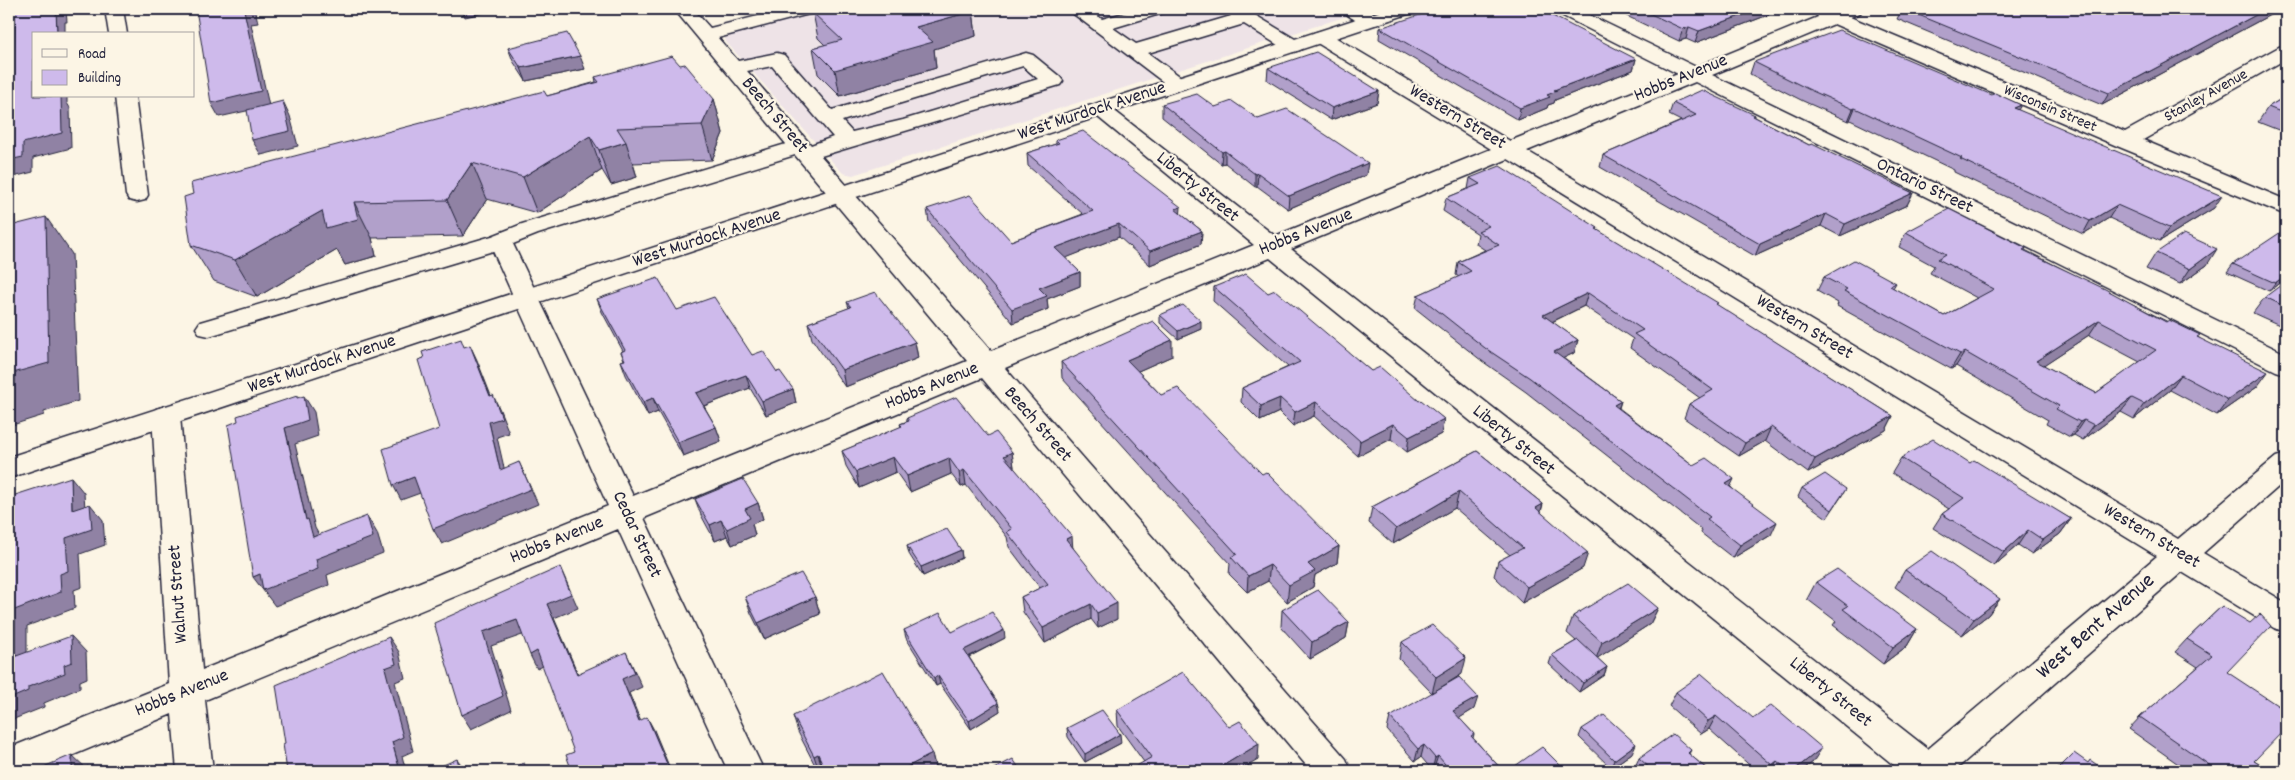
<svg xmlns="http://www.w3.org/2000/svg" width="2295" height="780" font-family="Dekko,sans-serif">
<rect width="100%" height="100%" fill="#fcf5e5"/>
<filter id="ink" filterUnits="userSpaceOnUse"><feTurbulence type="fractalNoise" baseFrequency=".02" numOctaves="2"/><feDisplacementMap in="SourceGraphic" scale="10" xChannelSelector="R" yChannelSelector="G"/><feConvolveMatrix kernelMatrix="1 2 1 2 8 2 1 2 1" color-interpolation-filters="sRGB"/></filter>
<g filter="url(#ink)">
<path fill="#eee3e7" d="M829,9H1369L853,175L843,173L838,168L726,42L725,38L732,34Z"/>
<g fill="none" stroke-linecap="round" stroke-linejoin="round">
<g stroke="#22223b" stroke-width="3">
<path id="minor" d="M105,9H123L127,34H109Z
M674,9H693L710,28L786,9H816L813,13L718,38L738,61L777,53L784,55L832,110L1026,53L1033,55L1060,77L1063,81L1060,85L821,156L991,351L1254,245L1093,113L1090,109L1093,105L1100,103L1107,105L1275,236L1491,149L1314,41L1312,37L1314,33L1321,31L1328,33L1510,141L1678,74L1557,13L1554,9H1577L1696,67L1818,17L1816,13L1819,9H1863L1860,13L1850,17L2125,132L2279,47L2286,45V59L2143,140L2286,200V215L2117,146L1834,24L1712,75L2286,354V374L2276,371L1695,82L1527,151L2178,539L2276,457L2286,454V480L2203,553L2286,603V632L2274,628L2182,572L1954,771H1901L1270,258L1005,368L1346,759L1351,771H1311L982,378L644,518L764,771H728L618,529L205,700L213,771H177L172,714L35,771H9V748L169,684L152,416L156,409L166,406L176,409L180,416L202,670L608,506L493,251L209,336L200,334L196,328L200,322L492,236L522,224L786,144ZM772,66L833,137L811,145L747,71ZM1023,66L1038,79L903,120L852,132L842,121ZM795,155L967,361L633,496L513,244L538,234ZM1508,159L2157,556L1928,749L1291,249Z
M1067,9H1087L1102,19L1138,9H1166L1163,13L1113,28L1136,44L1231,16L1224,9H1245L1300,42L1303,46L1300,50L1293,52L1286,50L1244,24L1148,53L1185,80L1188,84L1185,88L1178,90L1171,88Z
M1342,9C1355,8 1372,7 1381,20L1379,24C1367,27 1349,19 1342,9Z
M115,96H135L148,195L145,200L137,202L129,200L126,195Z"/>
</g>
<g stroke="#22223b" stroke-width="3">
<path id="major" d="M1387,9H1414L1411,13L9,478V457Z"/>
</g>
<use href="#minor" fill="#fcf5e5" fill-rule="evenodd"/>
<use href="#major" fill="#fcf5e5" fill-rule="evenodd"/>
</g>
<path fill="#b1a0ca" stroke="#22223b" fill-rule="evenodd" d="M815,9H970L973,11L976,36L934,49L936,68L840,96L818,74L813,48L825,45L818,38L813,13H815Z
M1612,9H1771L1768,15L1695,43L1686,39L1679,41Z
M1902,9H2281L2102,105L1897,19Z
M1380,28L1636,59L1633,70L1555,100L1554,103L1548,105L1547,108L1518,120L1379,39Z
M508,48L585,69L526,81L513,61Z
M1754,62L2018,110L2214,208L2160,241L2109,218L2083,234L1954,172V170L1850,120L1848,121L1803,101L1750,74Z
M1268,68L1379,91L1377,103L1331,120L1267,80Z
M595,77L714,99L723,133L712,160L633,163L637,177L611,185L602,170L537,213L487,199L463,236L372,238L376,256L345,265L337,250L257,297L214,281L191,245L547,96L596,82Z
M2286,96V133L2258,122L2268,107Z
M1673,103L1755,115V117L1809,145L1913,193L1907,205L1840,236L1821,226L1755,256L1600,167L1603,155L1681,121L1669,115Z
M1162,104L1215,107L1258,119L1366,175L1288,209L1257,186L1255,187L1225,163L1221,164L1162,117Z
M1056,140L1181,214L1202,231L1201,244L1150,265L1119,237L1065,258L1080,272V286L1047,299L1048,309L1013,323L929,222L927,209L1011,241L1083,214L1028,166L1027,153L1056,144Z
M1470,178L1598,228L1597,230L1893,416L1886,430L1808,473L1765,441L1739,456L1684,418L1689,404L1700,398L1630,348L1633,339L1584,306L1552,322L1578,340L1574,353L1563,358L1621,401L1619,408L1693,465L1731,487L1771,535L1733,558L1701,533L1702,530L1526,392L1482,361L1415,308L1418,295L1459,277L1456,275L1458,262L1485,250L1476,244L1478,234L1443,211L1446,198L1468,189Z
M1906,232L2026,248L2025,250L2198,337L2257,387L2217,415L2170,390L2134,419L2121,412L2083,440L2074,435L2070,437L2046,424L2048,420L1956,366L1951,369L1837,306L1838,303L1817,291L1824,277L1896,283L1893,288L1944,316L1977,298L1930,273L1934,266L1899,247ZM2089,335L2140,362L2096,393L2043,365Z
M2156,253L2207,265L2180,284L2146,269Z
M2233,264L2286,278L2269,291L2227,272Z
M2286,283V328L2253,313L2265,297Z
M1214,287L1268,293L1371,371L1419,401L1444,419L1441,434L1407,452L1391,439L1358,456L1314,416L1293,426L1279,412L1260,421L1241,402L1242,388L1288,367L1213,301Z
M597,299L677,310L752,355L777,372L793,389L796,403L766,415L750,388L704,406L716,427L721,441L683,456L658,412L648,416L626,375L621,361L624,360L621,352L623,351L602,312Z
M847,302L915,342L918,358L845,387L812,339L808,323L849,308Z
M1160,315L1201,329L1178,339L1160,323Z
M1172,356L1138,371L1161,395L1262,474L1339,546L1337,563L1315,575L1313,587L1287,602L1268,581L1247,592L1229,574L1230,564L1062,378L1061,362Z
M907,418L988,436L1012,452L1014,468L1072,546L1117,619L1098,628L1091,619L1045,643L1023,612L1021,597L1040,588L1009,547L1007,537L966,485L961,487L951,474L910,492L896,472L859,488L846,466L842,451L901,427L900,424L907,421Z
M1477,451L1543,504L1541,512L1583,568L1522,603L1494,576L1498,561L1510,555L1455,508L1393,544L1369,523L1372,507Z
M1901,458L1970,463L2071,519L2060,534L2032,554L2018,545L1994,566L1933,528L1942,514L1949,509L1892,473Z
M1802,488L1846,489L1841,497L1827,518L1798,497Z
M695,499L758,503L763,519L752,524L755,535L732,545L727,536L715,541L701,515Z
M907,546L961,550L962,558L923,576L909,554Z
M1905,570L2000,599L1988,615L1962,635L1895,587Z
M1816,582L1917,629L1907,646L1883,664L1833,625L1836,621L1807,599Z
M745,597H815L820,614L764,639L751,613Z
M2222,606L2227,672L2254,761L2270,771H2188L2129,729L2140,717L2198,667L2175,652L2187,639Z
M1658,608L1650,624L1597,658L1607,667L1604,675L1579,692L1549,664L1552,655L1576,641L1567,633L1573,616Z
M1282,610L1349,622L1346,638L1310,659L1281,627Z
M904,630L952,632L1005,638L969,657L998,703L1000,711L971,729L940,684L936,686L906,638Z
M1402,642L1462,674L1432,693L1399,659Z
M1676,692L1753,718L1813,762L1801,771H1756L1709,729L1701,734L1669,706Z
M1474,709L1459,718L1474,734L1473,738L1503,771H1437L1434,768L1432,770L1421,757L1415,761L1387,730L1390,717Z
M1117,710L1229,727L1258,760L1144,762L1118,726Z
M793,716L932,754L936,770L934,771H824L823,770L818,771L798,732Z
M1067,728L1121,743L1085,762L1068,737Z
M1582,729L1632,753L1611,768L1579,737Z
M1691,750L1689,754L1709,771H1633L1639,758Z"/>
<path fill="#9082a4" stroke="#22223b" d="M56,9H66L67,22H65V34H57Z
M251,9H255L258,23L251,24L269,106L219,117L211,103L244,10Z
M462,9H486L487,12L465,17Z
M1094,9H1102L1094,11Z
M1759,9H1771L1768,15L1695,43L1699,31Z
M2267,9H2281L2102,105L2109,93Z
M973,11L976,36L934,49L936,68L840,96L835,70L916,27Z
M15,16L16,31L9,20V17Z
M1689,27L1686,39L1679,41L1683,29Z
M580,56L585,69L526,81L521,68Z
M1636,59L1633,70L1555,100L1554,103L1548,105L1547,108L1518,120L1520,108L1547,95L1554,90Z
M1379,91L1377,103L1331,120L1332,108Z
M61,96H67V103L70,108L71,148L33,158V172L9,178V160Z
M714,99L723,133L712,160L702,125Z
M283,101L290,116L298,146L261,155L252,140Z
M2021,105L2014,117V108Z
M1855,108L1850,120L1848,121L1853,109Z
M590,136L602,170L537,213L523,177Z
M626,142L637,177L611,185L599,150Z
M1225,151V163L1221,164L1222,152Z
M472,163L487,199L463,236L447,200Z
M1368,163L1366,175L1288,209L1289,196Z
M1258,173L1257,186L1255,187V174Z
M1913,193L1907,205L1840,236L1845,224Z
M2222,196L2214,208L2160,241L2169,228Z
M354,202L372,238L376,256L345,265L337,250L257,297L235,260L322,211Z
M2117,205L2109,218L2083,234L2090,221Z
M1181,207L1180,220L1175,209Z
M1826,214L1821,226L1755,256L1760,244Z
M46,217L72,254L78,401L44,412V415L9,426V377L13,373Z
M1119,224V237L1056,262L1055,248Z
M1202,231L1201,244L1150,265V251Z
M2217,249L2207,265L2180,284L2190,269Z
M1080,272V286L1047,299L1048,309L1013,323L1012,309L1039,288Z
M2286,275V278L2269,291L2275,283Z
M1588,293L1584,306L1539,328L1543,315Z
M2099,320L2089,335L2027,376L2036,361Z
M1201,321V329L1178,339V331Z
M1172,340V356L1127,376V360Z
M1578,340L1574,353L1550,365L1554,352Z
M915,342L918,358L845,387L842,370Z
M470,345L477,360L497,411L490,396Z
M1965,352L1956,366L1951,369L1960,354Z
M2268,372L2257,387L2217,415L2228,400Z
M746,375L750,388L701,407L696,393Z
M2181,375L2170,390L2134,419L2144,404Z
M793,389L796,403L766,415L762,401Z
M493,395L500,410L509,433L497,437L508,485L500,470L489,422Z
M304,396L314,412L318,436L295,444L315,528L319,535L313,537L306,520L285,428Z
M653,398L658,412L648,416L643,402Z
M1280,398L1279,412L1260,421L1261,406Z
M2132,398L2121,412L2083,440L2094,425Z
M1621,401L1616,415L1614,405Z
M1316,402L1314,416L1293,426L1295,412Z
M1893,416L1886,430L1808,473L1815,459Z
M1444,419L1441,434L1407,452L1409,437Z
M2084,420L2074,435L2070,437L2080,422Z
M1393,424L1391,439L1358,456L1360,441Z
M716,427L721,441L683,456L678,442Z
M1771,427L1765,441L1739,456L1745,443Z
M1012,452L1014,467L1005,471L1004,456Z
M893,457L896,472L859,488L856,472Z
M949,458L951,474L910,492L907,476Z
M519,462L538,504L442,544L433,529Z
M964,470L966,485L961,487L959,472Z
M71,477L84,493L86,527L72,510Z
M414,477L423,492L401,500L393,485Z
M1734,479L1728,492L1726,484Z
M1459,492L1455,508L1393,544L1396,529Z
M758,503L763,519L752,524L755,535L732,545L727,529L745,509Z
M90,504L103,520L105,545L80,554L82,587L74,590L75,608L27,626V674L11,658L12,611L66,538Z
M1543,504L1538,519L1536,508Z
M367,516L377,533L383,553L327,575L329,585L275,606L253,577L260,574L316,559Z
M2071,519L2060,534L2032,554L2043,540Z
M721,520L727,536L715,541L710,525Z
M1777,522L1771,535L1733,558L1740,545Z
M2028,530L2018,545L1994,566L2004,552Z
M1072,536L1073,551L1066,539Z
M1339,546L1337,563L1315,575L1313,587L1287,602L1289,585L1308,564Z
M961,550L962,558L923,576L921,567Z
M1588,553L1583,568L1522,603L1527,587Z
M1270,565L1268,581L1247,592L1248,576Z
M560,567L578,608L554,618L584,688L577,674L547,604Z
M815,597L820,614L764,639L758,623Z
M2000,599L1988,615L1962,635L1974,619Z
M1117,603V619L1098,628L1097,613Z
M1091,604V619L1045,643L1043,628Z
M1658,608L1650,624L1596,659L1602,642Z
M517,620L525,634L491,646L511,710L471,729L462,715L483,632Z
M1349,622L1346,638L1310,659L1312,642Z
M1917,629L1907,646L1883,664L1893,647Z
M1004,630L1005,638L966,658L964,650Z
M71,636L86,652L87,678L80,681V688L44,703V707L9,721V699L64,665Z
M389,637L399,652L405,678L395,682L413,751L402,756L406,771H400L392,742L385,668Z
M537,651L545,665L537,669L530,655Z
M626,652L642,687L629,693L646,734L639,721L622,679Z
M1466,658L1462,674L1432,693L1436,677Z
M1607,667L1604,675L1579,692L1583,683Z
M938,676L940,684L936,686L934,678Z
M1478,697L1474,709L1450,724L1453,711Z
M998,703L1000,711L971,729L969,721Z
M1716,716L1709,729L1701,734L1708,721Z
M647,717L654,730L671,771H670Z
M1120,734L1121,743L1085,762V754Z
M1259,744L1258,760L1239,771H1214Z
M1636,744L1632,753L1611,768L1614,760Z
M1424,745L1421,757L1415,761L1418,749Z
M1822,748L1813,762L1801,771H1793Z
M818,754L823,770L821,771H819L814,756Z
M932,754L936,770L934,771H899Z
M72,755L88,770V771H72Z
M1438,756L1434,768L1432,770L1435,758Z
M457,759L466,771H461Z
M1777,761L1771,771H1768L1772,765Z
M88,766L94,771H89Z"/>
<path fill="#cebaeb" stroke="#22223b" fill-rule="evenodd" d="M9,9H56L57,34H34V96H61L62,133L23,143V157L9,160V67L13,66L15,16L9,17Z
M196,9H251L244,10L261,91L211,103Z
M822,9H970L973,11L916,27L933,42L835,70L813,48L842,40L813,13L824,10Z
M1438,9H1539L1636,59L1554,90L1557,91L1547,95L1550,97L1520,108L1380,28Z
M1640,9H1759L1699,31L1689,27L1683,29Z
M1904,9H2267L2109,93Z
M1839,30L1992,95L1995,93L2021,105L2014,108L2222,196L2169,228L2117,205L2090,221L1960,159L1962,158L1855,108L1853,109L1808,89L1754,62Z
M567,33L580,56L521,68L508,48Z
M1316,52L1379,91L1332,108L1268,68Z
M672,56L680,65L685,64L714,99L702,125L617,128L626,142L599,150L590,136L523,177L472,163L447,200L354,202L358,219L326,228L322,211L235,260L191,245L184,197L193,194L191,183L544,91L547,96L599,82L595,77Z
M1702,90L1755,115L1753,116L1809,145L1812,144L1913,193L1845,224L1826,214L1760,244L1603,155L1696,115L1673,103Z
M1197,94L1215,107L1232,101L1258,119L1287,109L1368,163L1289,196L1258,173L1255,174L1225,151L1222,152L1162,104Z
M2286,96V114L2268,107Z
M283,101L290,131L252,140L247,110Z
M1083,131L1181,207L1175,209L1202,231L1150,251L1119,224L1055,248L1080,272L1039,288L1047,296L1012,309L927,209L970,195L1011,241L1093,211L1027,153L1059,143L1056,140Z
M1500,166L1598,228L1596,229L1718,303L1716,304L1893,416L1815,459L1771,427L1745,443L1689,404L1713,390L1634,334L1643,330L1588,293L1543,315L1578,340L1554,352L1621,401L1614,405L1693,465L1706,458L1734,479L1726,484L1777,522L1740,545L1707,519L1710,517L1530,378L1485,348L1418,295L1471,271L1458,262L1499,245L1478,231L1489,226L1446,198L1480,184L1470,178Z
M1949,209L2026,248L2023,250L2105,289L2166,322L2169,320L2200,335L2197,337L2268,372L2228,400L2181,375L2144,404L2132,398L2094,425L2084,420L2080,422L2056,409L2059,406L1965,352L1960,354L1844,291L1847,289L1824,277L1854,260L1896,283L1890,286L1944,316L1994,289L1938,259L1946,254L1906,232ZM2099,320L2156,350L2096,393L2036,361Z
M46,217L49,363L13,373V376L9,377V222L15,221L14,225Z
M2284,230L2286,231V275L2275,283L2233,264Z
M2184,234L2217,249L2190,269L2156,253Z
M1246,274L1268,293L1275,290L1371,371L1380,367L1419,401L1421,400L1444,419L1409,437L1393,424L1360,441L1316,402L1295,412L1280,398L1261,406L1242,388L1300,362L1214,287Z
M658,278L677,310L714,297L752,355L763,351L777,372L780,371L793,389L762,401L746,375L696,393L716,427L678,442L653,398L643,402L621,361L625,360L621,352L625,350L597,299Z
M2285,282L2286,283V307L2265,297Z
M875,292L915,342L842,370L808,323L851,307L847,302Z
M1183,305L1201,321L1178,331L1160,315Z
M1153,321L1172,340L1127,360L1161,395L1178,388L1262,474L1266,472L1339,546L1308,564L1315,571L1289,585L1270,565L1248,576L1231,557L1237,554L1061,362Z
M461,339L464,347L470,345L490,396L493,395L502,418L489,422L500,470L519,462L531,489L433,529L414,477L393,485L383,449L439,429L418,360L424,358L422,352Z
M297,396V398L304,396L308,420L285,428L306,520L308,519L313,537L367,516L373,537L316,559L318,569L263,590L260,574L253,577L228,425L238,421L237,416Z
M956,397L988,436L996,432L1012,452L1004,456L1072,536L1066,539L1117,603L1097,613L1091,604L1043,628L1021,597L1048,584L1007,532L1012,529L964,470L959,472L949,458L907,476L893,457L856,472L842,451L902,426L900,424L909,421L907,418Z
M1933,439L1970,463L1974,460L2071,519L2043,540L2028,530L2004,552L1942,514L1964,498L1901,458Z
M1477,451L1543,504L1536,508L1588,553L1527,587L1498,561L1523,548L1459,492L1396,529L1372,507Z
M1825,474L1846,489L1832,510L1802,488Z
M71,477L72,510L90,504L92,529L66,538L68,571L60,574L61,592L12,611L11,658L71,636L72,662L64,665L65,673L28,687V691L9,699V497Z
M743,479L758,503L745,509L750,518L727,529L721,520L710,525L695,499Z
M947,529L961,550L921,567L907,546Z
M1932,551L2000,599L1974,619L1905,570Z
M560,567L571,594L547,604L577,674L626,652L635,673L622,679L639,721L647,717L670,771H572L566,755L574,752L537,651L530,655L517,620L483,632L503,696L462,715L434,623Z
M1837,569L1917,629L1893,647L1843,609L1848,606L1816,582Z
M801,573L815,597L758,623L745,597Z
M1628,583L1658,608L1602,642L1573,616Z
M1318,590L1349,622L1312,642L1282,610Z
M2222,606L2250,623L2260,614L2271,626L2227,672L2286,711V728L2254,761L2270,771H2218L2140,717L2212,655L2187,639Z
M992,612L1004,630L964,650L998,703L969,721L938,676L934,678L904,630L940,613L952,632Z
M1432,625L1466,658L1436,677L1402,642Z
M389,637L396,664L385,668L403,737L392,742L400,771H287L283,744L285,743L276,685Z
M1578,640L1607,667L1583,683L1552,655Z
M883,671L932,754L899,771H826L818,754L814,756L793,716Z
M1183,672L1229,727L1240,721L1259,744L1214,771H1128L1152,757L1117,710Z
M1702,674L1753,718L1771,705L1822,748L1793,771H1789L1777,761L1772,765L1716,716L1708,721L1676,692Z
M1459,677L1478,697L1453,711L1474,734L1471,736L1503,771H1451L1438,756L1435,758L1424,745L1418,749L1390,717Z
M1102,710L1120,734L1085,754L1067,728Z
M1604,715L1636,744L1614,760L1582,729Z
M1673,734L1691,750L1688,753L1709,771H1653L1639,758Z
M1542,747L1566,771H1508Z
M2074,753L2088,763L2090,760L2106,771H2056Z
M72,755V771H34Z
M457,759L461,771H430Z
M1013,759L1021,771H990Z
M524,763L527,771H505Z
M88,766L89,771H76Z"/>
</g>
<g text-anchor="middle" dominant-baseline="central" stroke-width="4.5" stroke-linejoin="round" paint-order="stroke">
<g font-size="16" fill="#22223b" stroke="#fcf5e5">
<text transform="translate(2206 96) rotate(-29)">Stanley Avenue</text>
<text transform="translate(2050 109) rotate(23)">Wisconsin Street</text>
</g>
<g font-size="19" fill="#22223b" stroke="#fcf5e5">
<text transform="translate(1681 79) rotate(-22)">Hobbs Avenue</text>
<text transform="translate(1092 112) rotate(-18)">West Murdock Avenue</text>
<text transform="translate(774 116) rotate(50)">Beech Street</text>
<text transform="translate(1457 118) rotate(31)">Western Street</text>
<text transform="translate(1924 187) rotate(26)">Ontario Street</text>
<text transform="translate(1197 188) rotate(39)">Liberty Street</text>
<text transform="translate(1306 233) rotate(-22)">Hobbs Avenue</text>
<text transform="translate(707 239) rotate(-18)">West Murdock Avenue</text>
<text transform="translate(1804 328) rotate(31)">Western Street</text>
<text transform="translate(322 365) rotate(-18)">West Murdock Avenue</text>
<text transform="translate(932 387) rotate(-22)">Hobbs Avenue</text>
<text transform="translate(1037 425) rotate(49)">Beech Street</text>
<text transform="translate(1513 441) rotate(39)">Liberty Street</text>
<text transform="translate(636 535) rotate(65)">Cedar Street</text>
<text transform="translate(2151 537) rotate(31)">Western Street</text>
<text transform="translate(557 541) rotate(-22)">Hobbs Avenue</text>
<text transform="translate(179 594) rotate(-94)">Walnut Street</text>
<text transform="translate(1830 693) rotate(39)">Liberty Street</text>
<text transform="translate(182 694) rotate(-22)">Hobbs Avenue</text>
</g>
<g font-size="22" fill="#22223b" stroke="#fcf5e5">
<text transform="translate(2096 627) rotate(-41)">West Bent Avenue</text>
</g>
</g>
<rect width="2295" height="780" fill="none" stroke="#fcf5e5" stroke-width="30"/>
<rect x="15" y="15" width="2265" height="750" fill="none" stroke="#22223b" stroke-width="2" filter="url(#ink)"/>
<rect x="32" y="32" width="162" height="65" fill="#fcf5e5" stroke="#a5a1a1"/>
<rect x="42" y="49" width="25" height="8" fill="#fcf5e5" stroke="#a5a1a1"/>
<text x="78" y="58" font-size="15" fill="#22223b">Road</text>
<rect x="42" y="70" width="25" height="15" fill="#cebaeb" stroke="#a5a1a1"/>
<text x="78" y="82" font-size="15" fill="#22223b">Building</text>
</svg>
